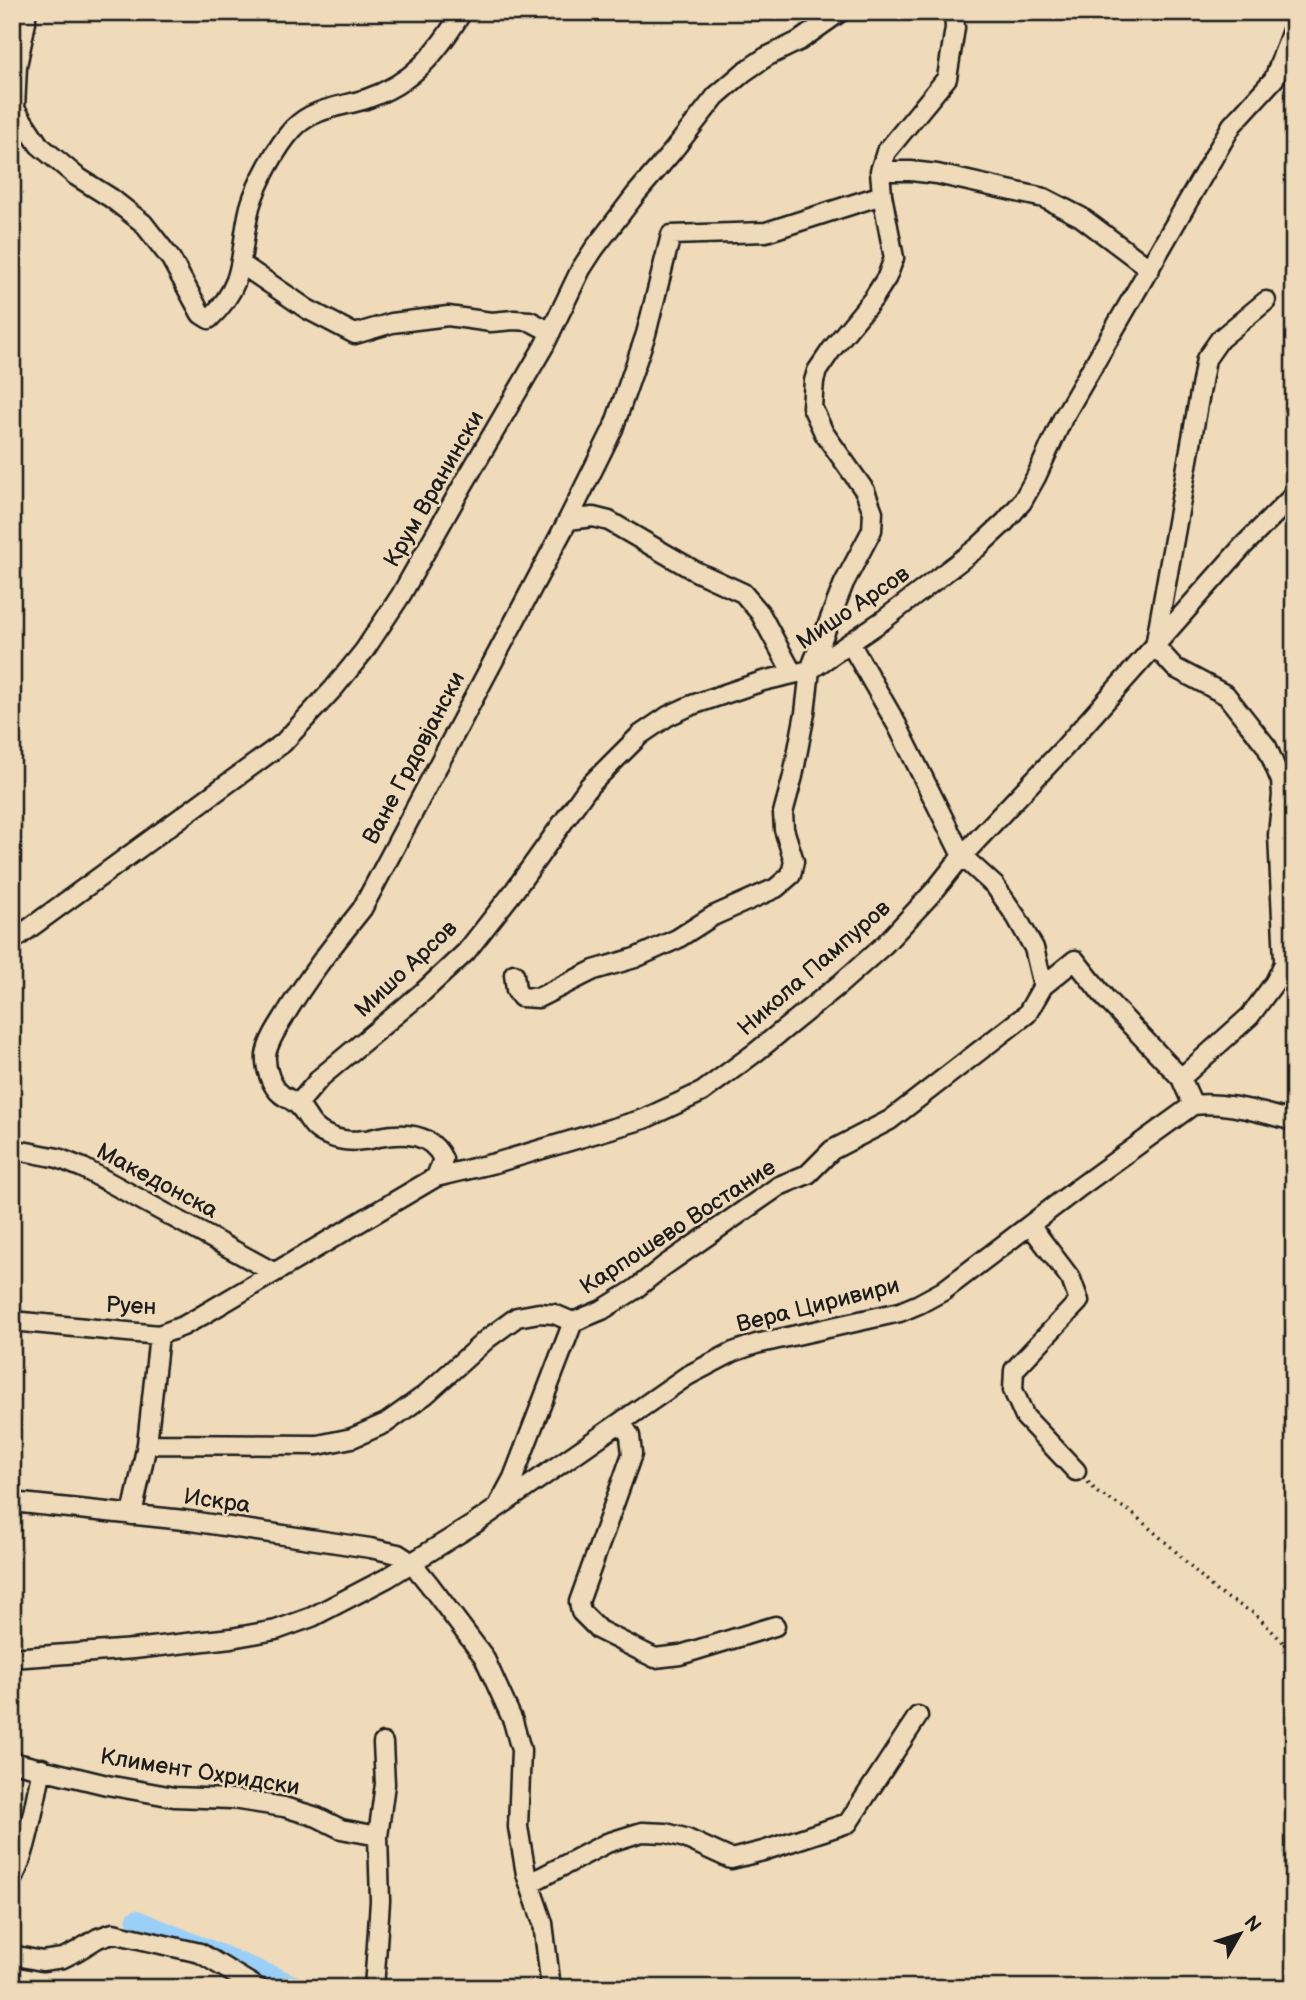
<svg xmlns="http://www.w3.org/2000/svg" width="1306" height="2000" font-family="'Balsamiq Sans',sans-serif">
<rect width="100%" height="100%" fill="#efdbb9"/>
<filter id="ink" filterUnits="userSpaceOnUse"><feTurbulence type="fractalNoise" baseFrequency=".0143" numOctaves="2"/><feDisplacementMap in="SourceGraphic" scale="14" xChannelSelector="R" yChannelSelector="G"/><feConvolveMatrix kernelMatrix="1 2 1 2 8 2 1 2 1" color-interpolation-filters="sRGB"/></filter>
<g filter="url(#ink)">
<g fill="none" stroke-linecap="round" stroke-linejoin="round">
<path stroke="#9ad0f8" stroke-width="19" d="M136,1919L295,1985V1988"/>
<g stroke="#1c1c1c" stroke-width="23">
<path id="street" d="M26,12V22L17,66L15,109L39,145L76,176L111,198L143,223L171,259L201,314L209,319C249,281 238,254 250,207C256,185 277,146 293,129C312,108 341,107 366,99C413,83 437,53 462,12
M880,171H911L937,174L1044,198L1081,217L1150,269
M241,264L307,309L355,334L392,323L448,316L491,322L514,320L530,321L551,332
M1266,301L1220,339L1206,359L1155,646L1175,668L1226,695L1267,747L1281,781L1282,795L1294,802
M568,520L593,517L609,521L695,571L743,593L760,613L793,674
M850,643L897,725L962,856L995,886L1017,918L1034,948L1043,986
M1282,795L1278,835L1284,960
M12,941L283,743L334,688L364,651L401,595L463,485L544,346L581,269L594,249L636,194L672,152L716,96L744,72L766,57L799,41L840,12
M514,974L516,990L521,997L538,998L594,970L635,958L677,939L713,916L776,888L791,875L794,861L784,829L783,813L793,776L805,713L810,670L844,583L872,530L873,512L865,491L824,433L812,407L814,381L817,371L832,349L873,299L887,277L894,258L882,195L880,171L886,152L947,78L955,28L954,12
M1181,1078L1250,1016L1275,982L1294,943
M298,1104L321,1077L423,992L466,952L514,891L589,786L640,735L668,716L692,705L763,681L810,670L882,621L977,548L1005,522L1022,502L1036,477L1063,418L1232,125L1274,79L1294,25
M12,1149L58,1158L83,1168L273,1272
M436,1177L443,1159C431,1133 405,1132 379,1137C374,1138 369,1140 363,1140C352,1142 337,1140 327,1135C307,1127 308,1111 294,1102C290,1099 284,1097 281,1094C271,1086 265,1068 266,1055C268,1042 277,1028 284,1017C307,978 334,944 362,909L568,520L613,429L646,334L671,235L766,232L882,195
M1030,1225L1071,1279L1079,1301L1014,1370L1013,1390L1025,1417L1076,1471
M12,1321L159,1335L183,1326L201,1316L436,1177L495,1163L644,1119L702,1092L756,1052L840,984L885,944L935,890L962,856L1064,748L1243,546L1294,495
M621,1422L630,1436L632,1454L579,1602L581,1612L599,1630L655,1658L680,1655L775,1626
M147,1444L318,1445L352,1438L386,1423L425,1395L487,1339L517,1317L539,1313L554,1314L573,1322L602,1310L634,1290L664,1266L779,1186L808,1174L832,1150L890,1120L1027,1014L1043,986L1075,960L1106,999L1181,1078L1193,1105
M12,1502L184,1520L370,1548L398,1554L412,1563L429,1584L484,1657L513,1721L521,1750L518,1827L526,1874L543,1923L551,1988
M499,1504L513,1478L573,1322
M132,1515L147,1444L159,1335
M12,1658L134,1649L231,1638L276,1630L312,1617L387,1578L474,1524L687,1376L733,1352L756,1344L900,1312L919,1304L943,1291L1077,1189L1193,1105C1227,1101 1261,1113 1294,1121
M12,1762L107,1785L174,1797L232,1799L284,1807L317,1817L341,1829L378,1836
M12,1879C26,1859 36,1795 42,1768
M530,1883L607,1843L642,1832L666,1833L685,1838L731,1859L763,1851L848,1823L918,1716
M12,1955L42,1961L63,1958L77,1951L98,1938L113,1933L200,1953L258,1988
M374,1988L380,1901L378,1836L385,1784L383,1743"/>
</g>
<path stroke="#1c1c1c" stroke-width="3.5" stroke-dasharray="2 5" stroke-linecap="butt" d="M1088,1482L1098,1493L1131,1512L1170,1546L1217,1592L1255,1614L1294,1653"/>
<use href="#street" stroke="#efdbb9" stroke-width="18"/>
</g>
</g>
<g text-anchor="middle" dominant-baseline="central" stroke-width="5" stroke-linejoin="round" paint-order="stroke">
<g font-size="23" fill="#1c1c1c" stroke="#efdbb9">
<text transform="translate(434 489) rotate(-60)">Крум Вранински</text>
<text transform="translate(853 608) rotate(-34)">Мишо Арсов</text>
<text transform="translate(414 758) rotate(-62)">Ване Грдовјански</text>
<text transform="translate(814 968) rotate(-41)">Никола Пампуров</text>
<text transform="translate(406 969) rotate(-43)">Мишо Арсов</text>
<text transform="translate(157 1181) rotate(28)">Македонска</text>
<text transform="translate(678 1227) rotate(-33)">Карпошево Востание</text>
<text transform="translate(818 1305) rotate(-14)">Вера Циривири</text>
<text transform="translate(131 1306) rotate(3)">Руен</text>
<text transform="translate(217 1501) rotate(8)">Искра</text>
<text transform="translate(200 1772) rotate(9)">Климент Охридски</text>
</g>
</g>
<rect width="1306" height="2000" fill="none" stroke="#efdbb9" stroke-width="42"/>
<rect x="21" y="21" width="1264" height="1958" fill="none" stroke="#1c1c1c" stroke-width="2.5" filter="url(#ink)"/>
<g transform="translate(1240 1934) rotate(51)" stroke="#efdbb9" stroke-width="5" paint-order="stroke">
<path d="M0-5L12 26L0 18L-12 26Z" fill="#1c1c1c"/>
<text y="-10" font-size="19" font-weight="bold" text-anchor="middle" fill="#1c1c1c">N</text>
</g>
</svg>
